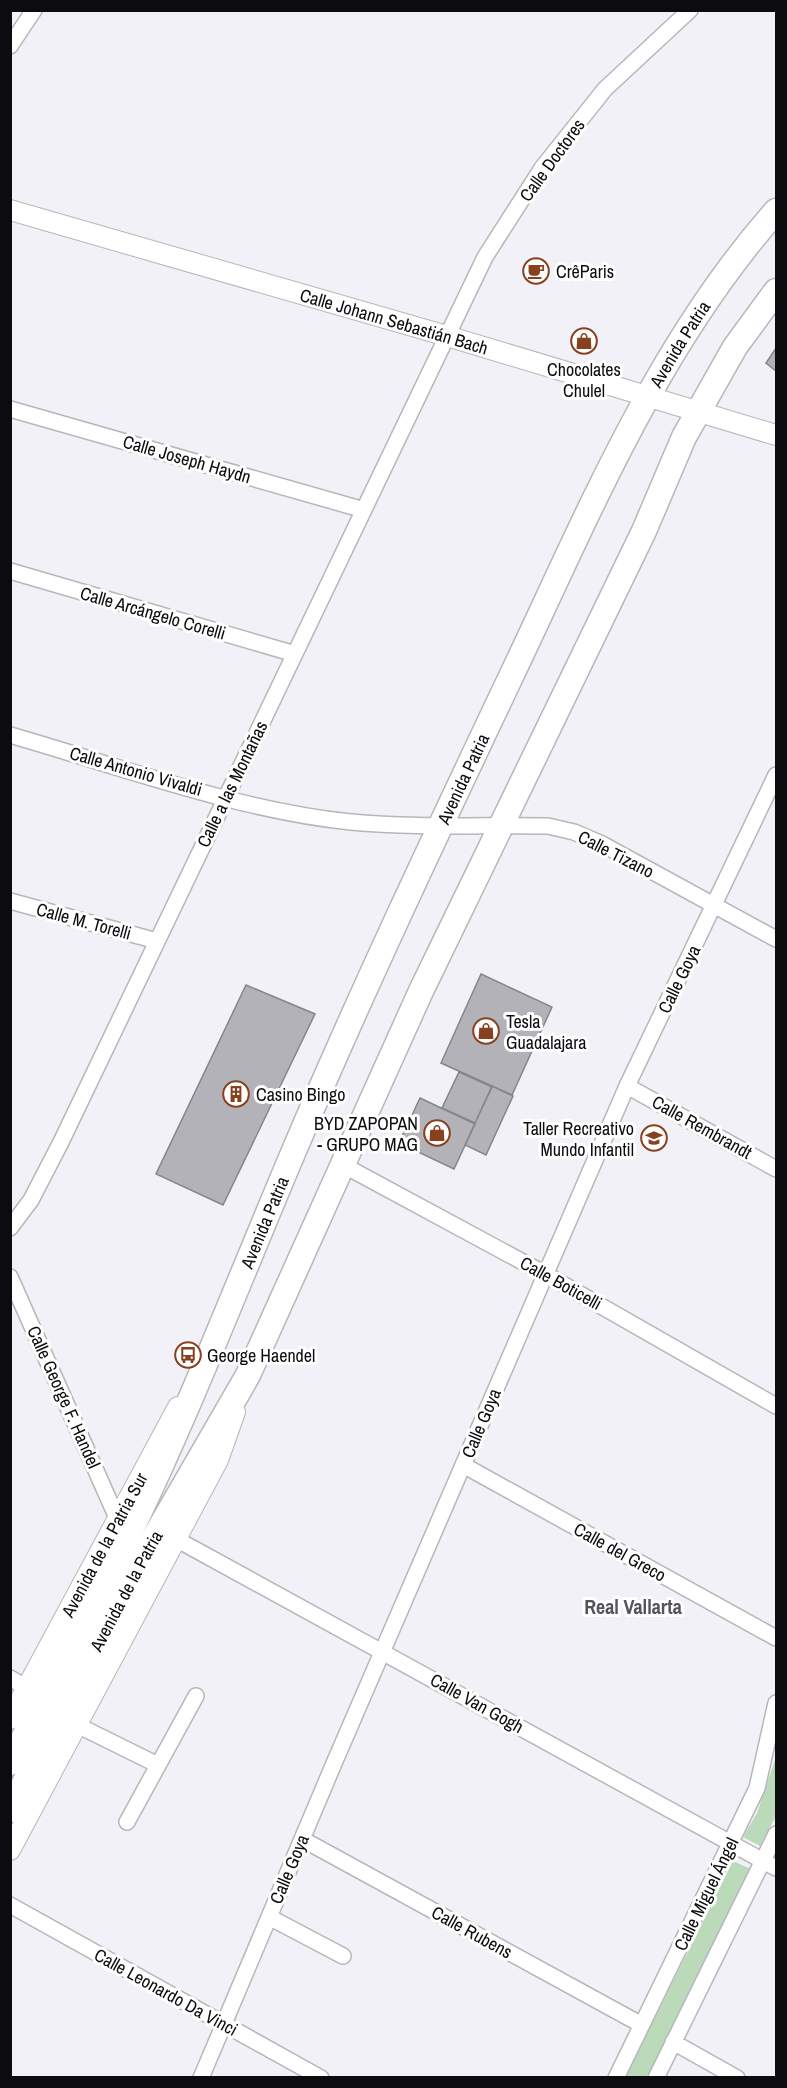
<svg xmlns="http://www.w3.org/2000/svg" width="787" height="2088" font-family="'Archivo Narrow',sans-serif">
<rect width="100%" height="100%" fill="#f2f1f8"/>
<path fill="#badaba" d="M776,1757V1816L760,1846L743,1837L757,1813Z
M733,1861L753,1870L648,2077L625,2078Z"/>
<path fill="#b4b2b9" stroke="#86858b" stroke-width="1.5" d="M776,348V371L766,363Z
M481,974L552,1007L512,1095L441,1063Z
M246,985L315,1014L223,1205L156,1174Z
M459,1072L492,1087L475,1123L442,1108Z
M492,1086L513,1096L486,1155L465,1145Z
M420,1098L475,1124L454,1169L399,1143Z"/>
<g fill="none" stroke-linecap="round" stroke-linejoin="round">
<g stroke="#b7b6bc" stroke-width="18">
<path id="minor" d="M10,46L34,10
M10,409L364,510
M10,571L295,654
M10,735C118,766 240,811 351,822C414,828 484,825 548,826L574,832L602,844L776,939
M10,901L157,941
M627,1086L776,1169
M343,1165L545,1274L776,1406
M10,1228L31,1200L61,1142L485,257L542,168L605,89L690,10
M10,1277L117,1518
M463,1465L776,1638
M176,1539L776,1868
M10,1678L27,1688
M77,1725L158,1765
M127,1822L196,1696
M302,1839L642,2025
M10,1905L321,2078
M269,1917L343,1956
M673,2042L737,2078
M201,2078L335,1761L627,1086L776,775
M616,2078L757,1788L776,1703
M656,2078L776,1834"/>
</g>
<g stroke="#b7b6bc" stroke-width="22">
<g id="tertiary">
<path id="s1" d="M10,210L447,336L776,435"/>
<path id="s2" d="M10,1719L178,1407"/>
<path d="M10,1850L218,1460L235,1412"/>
</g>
</g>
<g stroke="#b7b6bc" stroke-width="27">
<g id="primary">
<path id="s3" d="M10,1763C48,1691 87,1620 123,1547C187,1416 239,1280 296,1146C362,991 434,839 506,687C585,522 654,349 776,211"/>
<path id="s4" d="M10,1810L144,1555L248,1375L421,991L644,531L684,437L735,347L776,291"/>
</g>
</g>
<use href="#minor" stroke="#fff" stroke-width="15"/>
<use href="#tertiary" stroke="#fff" stroke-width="20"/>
<use href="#primary" stroke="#fff" stroke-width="24"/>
</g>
<defs>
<g id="cafe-ring" transform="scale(1.35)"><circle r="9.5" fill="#fff" stroke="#88411e" stroke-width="1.5"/><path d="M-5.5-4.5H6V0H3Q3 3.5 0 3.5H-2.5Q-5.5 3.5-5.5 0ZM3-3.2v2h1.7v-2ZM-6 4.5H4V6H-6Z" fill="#88411e"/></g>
<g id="shop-ring" transform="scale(1.35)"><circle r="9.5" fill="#fff" stroke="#88411e" stroke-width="1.5"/><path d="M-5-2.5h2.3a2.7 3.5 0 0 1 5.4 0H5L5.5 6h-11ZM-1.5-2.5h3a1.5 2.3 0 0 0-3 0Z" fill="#88411e"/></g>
<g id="building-ring" transform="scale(1.35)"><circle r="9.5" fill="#fff" stroke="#88411e" stroke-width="1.5"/><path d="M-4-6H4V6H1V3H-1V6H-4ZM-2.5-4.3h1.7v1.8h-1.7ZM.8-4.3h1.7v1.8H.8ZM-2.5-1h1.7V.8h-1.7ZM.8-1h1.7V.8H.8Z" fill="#88411e"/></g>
<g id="school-ring" transform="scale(1.35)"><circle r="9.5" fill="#fff" stroke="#88411e" stroke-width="1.5"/><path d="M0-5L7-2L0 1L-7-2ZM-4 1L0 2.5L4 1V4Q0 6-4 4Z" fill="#88411e"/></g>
<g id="bus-ring" transform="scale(1.35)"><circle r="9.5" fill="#fff" stroke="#88411e" stroke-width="1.5"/><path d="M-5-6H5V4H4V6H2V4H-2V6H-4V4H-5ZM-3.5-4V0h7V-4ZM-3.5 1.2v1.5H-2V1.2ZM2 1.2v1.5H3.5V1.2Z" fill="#88411e"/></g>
</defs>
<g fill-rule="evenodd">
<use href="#cafe-ring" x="536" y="271"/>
<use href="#shop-ring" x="584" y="341"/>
<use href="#shop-ring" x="486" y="1031"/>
<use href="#building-ring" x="236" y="1094"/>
<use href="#shop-ring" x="437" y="1133"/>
<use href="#school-ring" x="654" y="1138"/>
<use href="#bus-ring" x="188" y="1355"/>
</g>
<g text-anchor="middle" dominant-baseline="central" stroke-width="6" stroke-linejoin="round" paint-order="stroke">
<g font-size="18" fill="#0c0b0d" stroke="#fff">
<text transform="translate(552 160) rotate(-54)">Calle Doctores</text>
<text stroke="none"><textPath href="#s1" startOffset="400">Calle Johann Sebastián Bach</textPath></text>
<text stroke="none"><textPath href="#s3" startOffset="1570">Avenida Patria</textPath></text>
<text transform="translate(187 459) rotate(16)">Calle Joseph Haydn</text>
<text transform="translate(153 613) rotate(16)">Calle Arcángelo Corelli</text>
<text transform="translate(136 771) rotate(16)">Calle Antonio Vivaldi</text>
<text stroke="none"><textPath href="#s3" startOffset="1084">Avenida Patria</textPath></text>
<text transform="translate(232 784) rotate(-64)">Calle a las Montañas</text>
<text transform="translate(616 854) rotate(27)">Calle Tizano</text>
<text transform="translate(84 921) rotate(15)">Calle M. Torelli</text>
<text transform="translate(679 979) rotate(-64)">Calle Goya</text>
<text transform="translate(702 1127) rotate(29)">Calle Rembrandt</text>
<text stroke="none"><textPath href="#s3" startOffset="598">Avenida Patria</textPath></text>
<text transform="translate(561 1283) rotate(29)">Calle Boticelli</text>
<text transform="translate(64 1397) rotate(66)">Calle George F. Handel</text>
<text transform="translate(481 1423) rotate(-67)">Calle Goya</text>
<text stroke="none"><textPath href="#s2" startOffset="198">Avenida de la Patria Sur</textPath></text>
<text transform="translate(620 1552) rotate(29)">Calle del Greco</text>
<text stroke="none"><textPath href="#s4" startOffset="248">Avenida de la Patria</textPath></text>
<text transform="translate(477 1703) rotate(29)">Calle Van Gogh</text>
<text transform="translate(289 1869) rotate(-67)">Calle Goya</text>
<text transform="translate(706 1894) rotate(-64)">Calle Miguel Ángel</text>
<text transform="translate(472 1932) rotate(29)">Calle Rubens</text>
<text transform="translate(166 1992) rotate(29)">Calle Leonardo Da Vinci</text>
</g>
<g font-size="18" fill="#0c0b0d" stroke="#fff" text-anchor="start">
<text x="556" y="271">CrêParis</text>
<text x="584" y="369" text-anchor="middle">Chocolates<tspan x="584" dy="21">Chulel</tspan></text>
<text x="506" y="1021">Tesla<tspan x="506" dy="21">Guadalajara</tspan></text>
<text x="256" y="1094">Casino Bingo</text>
<text x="418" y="1123" text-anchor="end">BYD ZAPOPAN<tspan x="418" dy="21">- GRUPO MAG</tspan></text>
<text x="634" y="1128" text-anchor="end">Taller Recreativo<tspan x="634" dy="21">Mundo Infantil</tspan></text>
<text x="207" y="1355">George Haendel</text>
</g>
<g font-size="20" font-weight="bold" fill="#555459" stroke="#fff">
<text x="633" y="1606">Real Vallarta</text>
</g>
</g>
<rect width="787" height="2088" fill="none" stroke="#0c0b0d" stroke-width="24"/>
</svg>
